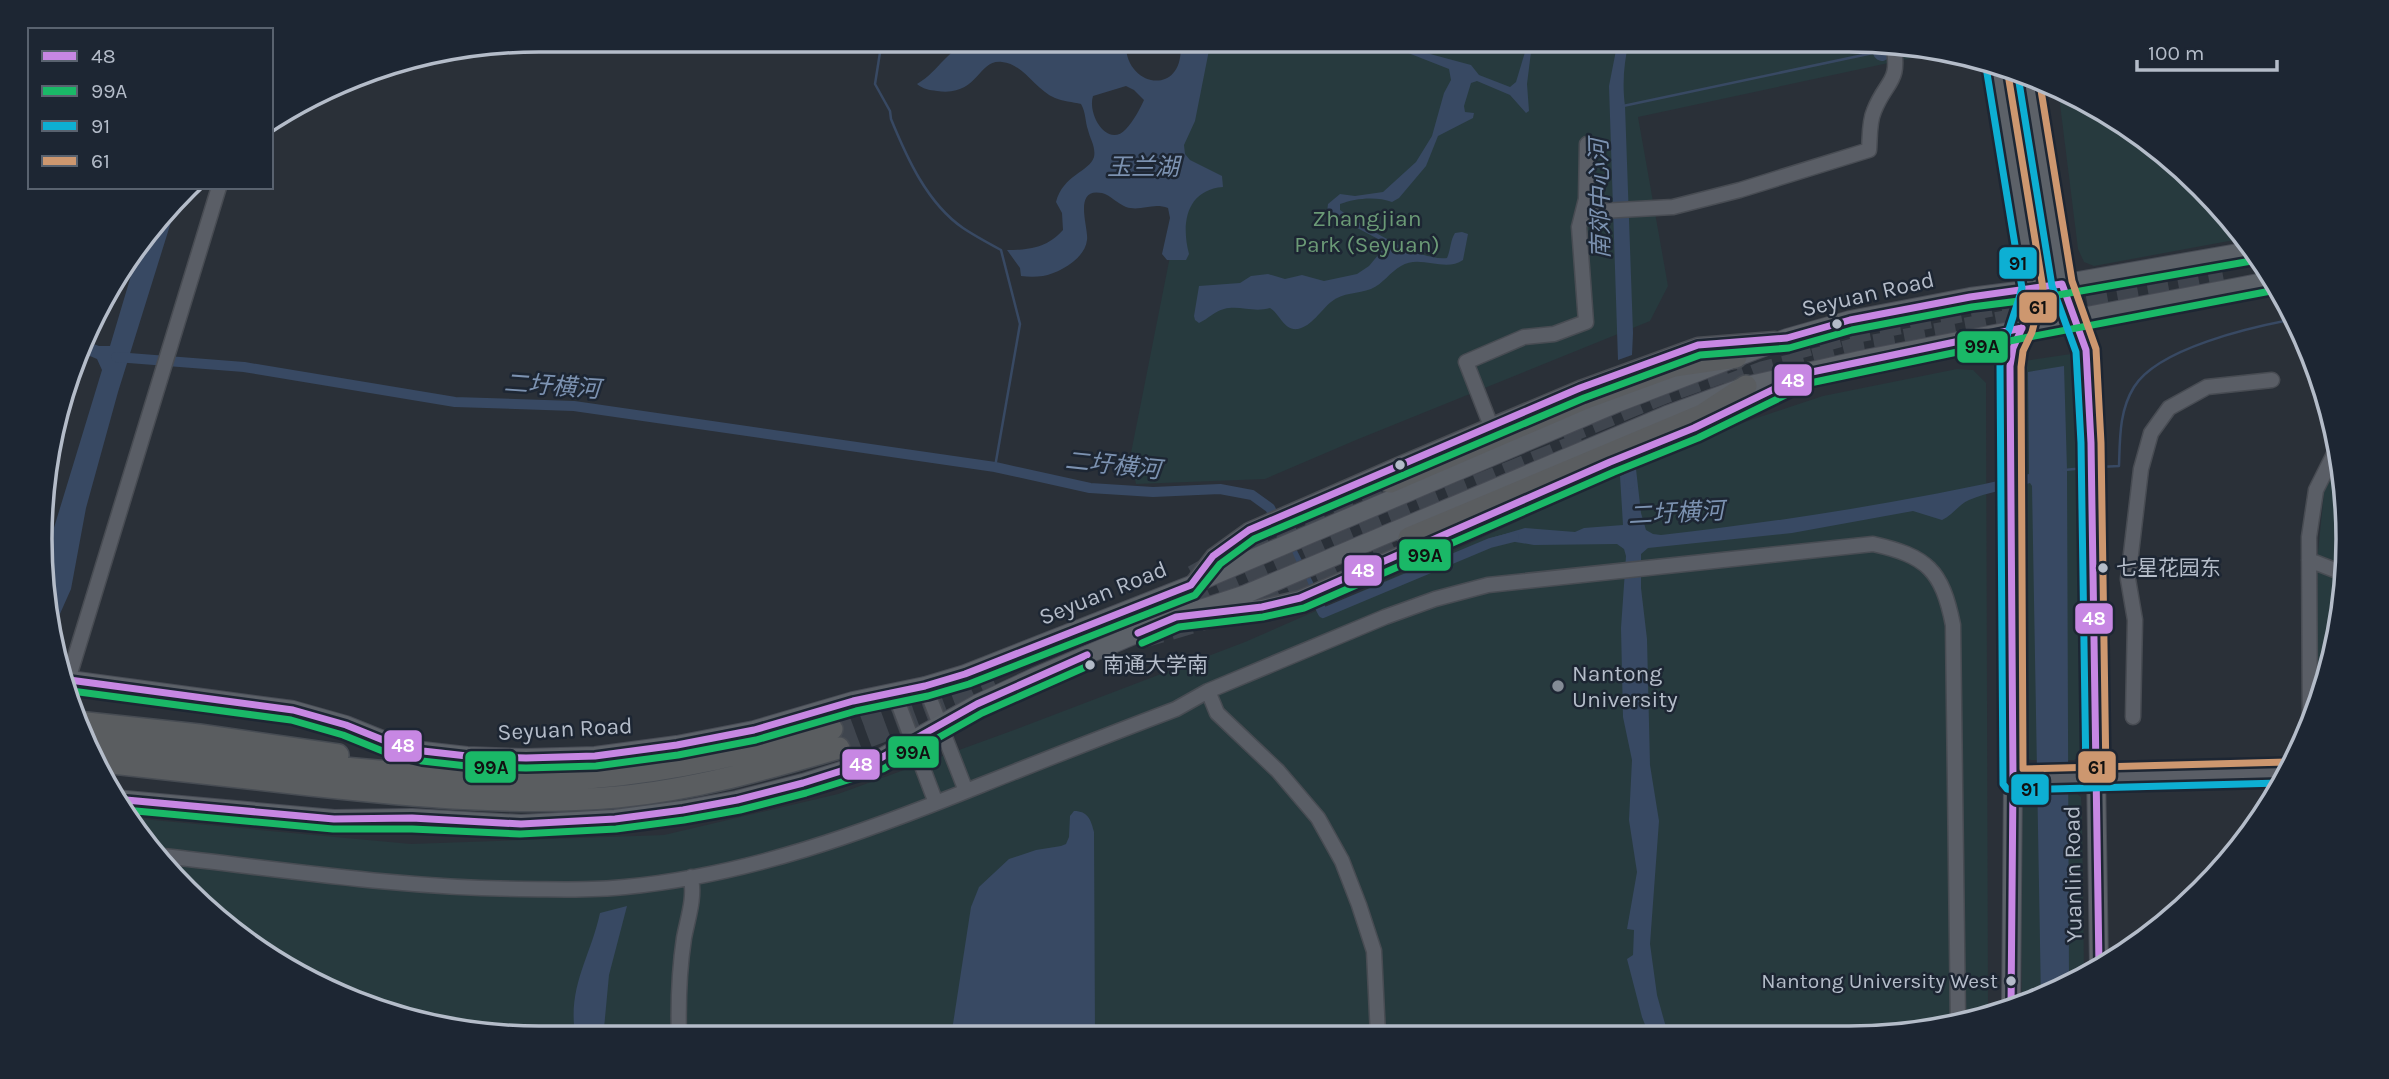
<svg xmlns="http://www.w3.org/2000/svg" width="2389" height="1079" font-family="Karla,'Noto Sans SC',sans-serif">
<rect width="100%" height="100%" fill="#2a3038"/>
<path fill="#273a3e" d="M1193,40H1850L1949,50L1638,117L1668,286L1650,321L1356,440L1265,479L1136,484L1130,458L1179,211L1181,101Z
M2058,88L2127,124L2202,186L2245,238L2094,266L2084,262L2078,249Z
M2071,354L2074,356L2077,488L2080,514L2081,755L2074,760H2031L2025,758L2022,750L2017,368L2024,361Z
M1957,369L1973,370L1986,383L1988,1015L1915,1034L539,1039L443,1029L349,1001L211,915L131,818L411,844L664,835L838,794L1014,730L1245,642L1451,552L1667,452L1745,422L1823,396Z
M2340,451L2349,539L2339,637L2317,712L2318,552L2326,473Z
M2076,793L2081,797L2082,820L2084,975L2041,1001L2022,1006L2020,801L2029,794Z"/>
<path fill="#384963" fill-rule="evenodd" d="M976,40H1126C1122,89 1188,99 1180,40H1211L1195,121L1184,145L1185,154L1190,160L1222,176L1223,187C1186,190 1181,224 1189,254L1186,260H1167L1162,254L1170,218L1168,208C1152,202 1141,212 1126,207C1118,204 1110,195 1102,193C1072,187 1089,228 1087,240C1085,259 1059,273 1043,276C1036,277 1028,277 1021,276L1020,268L1007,250C1029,250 1047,248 1063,230L1062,213L1056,202C1063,175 1089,172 1094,157C1096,147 1090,139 1088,130C1085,121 1086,113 1081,104C1073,102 1062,101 1055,98C1035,90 1024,64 1002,62C977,59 979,97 937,91C929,90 923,89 917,84C941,70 946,48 976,40ZM1126,86L1134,90L1144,100C1140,109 1133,122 1126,129C1108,149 1087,115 1093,96Z
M1375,40H1393L1419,51L1471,65L1479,75L1510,87L1516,82L1525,52H1531L1527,84L1529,111L1526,113L1510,95L1477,81L1471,83L1464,106L1465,112L1474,113L1473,118L1438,136L1426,166L1399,198L1392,202C1377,196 1355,198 1340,204V210C1365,227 1417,261 1447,258C1451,249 1450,241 1455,233L1462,232L1468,234L1463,260C1445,273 1420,254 1401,266C1390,272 1383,284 1371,289C1358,294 1343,292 1331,302C1321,310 1312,326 1298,329C1284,331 1280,314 1270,308C1253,313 1240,305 1224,309C1215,311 1208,319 1199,323L1195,320L1194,316L1199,286L1240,283L1251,276L1268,274L1285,279L1302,275L1324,281L1357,274L1369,266L1384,248L1380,240L1327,212L1328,204L1340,194L1355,196L1383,192L1416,162L1432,136L1444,93L1451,80L1449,69Z
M1618,40H1629C1624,63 1622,83 1625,106L1633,333L1632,355L1618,360L1609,86Z
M176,206L118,392L86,508L71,589L51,634L45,605L46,554L102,370L97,359L83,353L87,342L99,346H110L138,252Z
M2064,366L2067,470L2069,984L2041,1000L2032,486L2030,483C2010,489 1988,492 1969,500C1958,505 1953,515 1942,520L1913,511L1792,533L1648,548L1641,554V588L1647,639L1650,765L1659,821L1650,944L1657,995L1667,1031V1035H1649L1642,1017L1627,959L1633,955L1634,930L1627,929L1637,872L1629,820L1632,760L1623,717L1621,628L1626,556L1624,549L1617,544L1534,545L1491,538L1525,528L1575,532L1584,528L1623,525L1620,476L1636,469L1641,513L1646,530L1653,534L1661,535C1785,521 1908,502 2029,474L2028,372Z
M1074,811C1088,811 1091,820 1094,832L1095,1037H951L971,907L979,887L1009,859L1036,850L1061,846L1066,844L1069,837L1070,816Z
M627,906L609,975L603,1039H576C566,988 590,959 600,913Z"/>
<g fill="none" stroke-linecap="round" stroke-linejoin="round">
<path stroke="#384963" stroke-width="2.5" d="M882,40L875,84L890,111L891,119C907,158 927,203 963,228C975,236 988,243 1001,250L1020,324L995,467
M1623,106L1887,50
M2099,467L2119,466C2120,439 2119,411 2134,387C2158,348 2252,327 2295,319
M2064,470L2085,468"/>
<path stroke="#384963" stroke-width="10" d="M116,357L244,367L455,402L574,406L995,467L1090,488L1153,492L1220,489L1252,495L1270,508L1323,613L1490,543L1514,537
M1628,466L1630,484"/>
<path stroke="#384963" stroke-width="18" d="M1880,43L1882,52"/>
<path stroke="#3f454e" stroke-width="21" stroke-dasharray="21 10" stroke-linecap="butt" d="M1789,351L1853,333L2048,295
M1725,386L1762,372L1857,348L2224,281
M1563,435L1665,393L1741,366
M1193,576L1270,533L1390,482
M1191,605L1346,538L1588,440
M1141,638L1251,606L1409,538
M832,729L943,687
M839,748L956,704L996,686"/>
<g stroke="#484c53" stroke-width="17">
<path id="minor" d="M1583,212L1673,207L1740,190L1869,150C1870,138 1869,122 1874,111C1886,80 1901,83 1893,45
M1706,422L1789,381
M1491,426L1466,362L1524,337L1554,334L1586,322L1579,227L1586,199L1587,144
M2309,560L2345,574
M1191,585L1213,556L1249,530L1400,464L1580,388L1698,345L1775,339
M1209,612L1262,607L1300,598L1466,525
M68,680L219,187
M925,686L966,791
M1208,691L1217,713L1278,771L1318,818L1342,861L1359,905L1374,951L1378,1036
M894,692L936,803
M2133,717L2135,620L2128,579L2141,469L2151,433L2169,408L2207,387L2272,380
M2310,731L2309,537L2316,490L2339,444
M2013,780L2287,772
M162,856C281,869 400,888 520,889C555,889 590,891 625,887C749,875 865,832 979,786C1044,760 1110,734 1176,709L1208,691L1385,617L1435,599L1488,585L1873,544C1927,556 1942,570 1953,625L1958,1023
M679,1038C678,1005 679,971 684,938C688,917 695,899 691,877"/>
</g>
<g stroke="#484c55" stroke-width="20">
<path id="major" d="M1996,65L2033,289L2022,328L2013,348L2010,366L2013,780L2011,1009
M2028,74L2062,284L2086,350L2091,443L2099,967
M62,679L293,710L346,725L388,742L423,751L467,756L526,758L595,756L677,745L754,730L853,701L925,686L965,674L1191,585L1617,403L1787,338L1850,320L1970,297L2033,289L2255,250
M115,799L334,819L412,818L521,824L615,819L683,810L737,800L803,783L879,759L977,704L1035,677L1176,617L1246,594L1667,415L1746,386L1860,360L2274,280"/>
</g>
<g stroke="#474c53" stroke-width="24">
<path id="highway" d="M1390,482L1581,400L1674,366L1736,357
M1409,538L1702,415L1746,386
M77,722L199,735L338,755
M86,742C175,752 265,761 355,769C442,777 532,785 619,775C692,767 762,750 832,729
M94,761C166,769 238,777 310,785C412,796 515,806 617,797C693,790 766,769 839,748"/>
</g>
<use href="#minor" stroke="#5a5e66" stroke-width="14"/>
<use href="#major" stroke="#5c6168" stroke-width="18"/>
<use href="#highway" stroke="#5a5d60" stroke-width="21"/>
<g stroke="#1d2633" stroke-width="12">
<path id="bus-1" d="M1138,633L1176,617L1262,607L1300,598L1610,462L1694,428L1807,373L2022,328
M62,679L293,710L346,725L388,742L423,751L467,756L526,758L595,756L677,745L754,730L853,701L925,686L965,674L1191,585L1213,556L1249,530L1580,388L1698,345L1787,338L1850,320L1970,297L2062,284L2086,350L2091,443L2099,967
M115,799L334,819L412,818L521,824L615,819L683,810L737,800L803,783L879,759L977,704L1087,655
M2011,1009L2013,780L2010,366L2013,348L2022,328"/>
</g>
<g stroke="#1d2633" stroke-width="12">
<path id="bus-2" d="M1142,643L1179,627L1263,617L1304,608L1614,472L1698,438L1810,383L2024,338L2276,290
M64,690L291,720L343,735L385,752L422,761L467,766L526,768L596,766L678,755L756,740L856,711L928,696L969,684L1195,595L1220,564L1254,539L1584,398L1700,355L1789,348L1852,330L1972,307L2035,299L2257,260
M125,810L333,829H412L520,834L616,829L684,820L740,810L806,793L883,769L982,713L1090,665"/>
</g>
<g stroke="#1d2633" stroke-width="12">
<path id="bus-3" d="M1986,67L2022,288C2015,314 2004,339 2000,365L2003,784L2007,789L2013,790L2281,783
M2018,76L2052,286L2076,352L2081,443L2086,778"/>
</g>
<g stroke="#1d2633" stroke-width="12">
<path id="bus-4" d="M2007,68L2043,288L2032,332L2023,351L2021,367L2023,769L2287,762
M2039,78L2072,281L2096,349L2101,443L2106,778"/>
</g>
<use href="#bus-1" stroke="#c787e3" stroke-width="7"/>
<use href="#bus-2" stroke="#1ab867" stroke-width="7"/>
<use href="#bus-3" stroke="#0dafd3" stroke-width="7"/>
<use href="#bus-4" stroke="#cd976f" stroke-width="7"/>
</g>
<g fill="#b4bcc9" stroke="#1d2633" stroke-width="2.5">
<circle cx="1837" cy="324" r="6"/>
<circle cx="1400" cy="465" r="6"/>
<circle cx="2103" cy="568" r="6"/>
<circle cx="1090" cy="665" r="6"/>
<circle cx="2011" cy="981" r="6"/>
</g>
<circle fill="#848b96" stroke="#1d2633" stroke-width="2.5" cx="1558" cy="686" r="7"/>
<g text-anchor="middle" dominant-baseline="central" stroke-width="5" stroke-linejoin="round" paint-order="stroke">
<g font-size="21" fill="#b4bcc9" stroke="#1d2633" text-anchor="start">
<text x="2116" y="568">七星花园东</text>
<text x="1103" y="665">南通大学南</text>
<text x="1998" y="981" text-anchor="end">Nantong University West</text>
</g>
<g font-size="23" fill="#6b9a76" stroke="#1d2633">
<text x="1367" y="218">Zhangjian<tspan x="1367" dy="26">Park (Seyuan)</tspan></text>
</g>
<g font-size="23" fill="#b4bcc9" stroke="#1d2633">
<text transform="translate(1868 294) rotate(-13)">Seyuan Road</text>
<text transform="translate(1103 593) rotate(-22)">Seyuan Road</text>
<text transform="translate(565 729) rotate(-3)">Seyuan Road</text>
<text transform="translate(2073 874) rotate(-91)">Yuanlin Road</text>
</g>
<g font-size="23" fill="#b4bcc9" stroke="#1d2633" text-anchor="start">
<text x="1572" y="673">Nantong<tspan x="1572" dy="26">University</tspan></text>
</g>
<g font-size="24" font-style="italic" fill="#7c92b1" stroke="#1d2633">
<text x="1143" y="167">玉兰湖</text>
<text transform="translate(1600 199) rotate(-91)">南郊中心河</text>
<text transform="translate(552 386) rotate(4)">二圩横河</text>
<text transform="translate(1113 465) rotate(6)">二圩横河</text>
<text transform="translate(1676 513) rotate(-3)">二圩横河</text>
</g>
</g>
<path d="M0 0H2389V1079H0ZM539 52H1849A487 487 0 0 1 2336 539V539A487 487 0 0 1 1849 1026H539A487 487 0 0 1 52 539V539A487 487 0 0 1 539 52Z" fill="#1d2633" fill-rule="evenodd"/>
<path fill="none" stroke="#b4bcc9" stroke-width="3.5" d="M539 52H1849A487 487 0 0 1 2336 539V539A487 487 0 0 1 1849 1026H539A487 487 0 0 1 52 539V539A487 487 0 0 1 539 52Z"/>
<g stroke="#1d2633" stroke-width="2.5">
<rect x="1998" y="246" width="40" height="34" rx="7" fill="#0dafd3"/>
<rect x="2018" y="291" width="40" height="33" rx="7" fill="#cd976f"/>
<rect x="1956" y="330" width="53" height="34" rx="7" fill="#1ab867"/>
<rect x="1773" y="363" width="40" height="34" rx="7" fill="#c787e3"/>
<rect x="1398" y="538" width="54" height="34" rx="7" fill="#1ab867"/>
<rect x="1343" y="554" width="40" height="33" rx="7" fill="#c787e3"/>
<rect x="2074" y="602" width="40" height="33" rx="7" fill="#c787e3"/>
<rect x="383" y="729" width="40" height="34" rx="7" fill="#c787e3"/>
<rect x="887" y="735" width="53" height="34" rx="7" fill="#1ab867"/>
<rect x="841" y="748" width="40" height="33" rx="7" fill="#c787e3"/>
<rect x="464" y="750" width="53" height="34" rx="7" fill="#1ab867"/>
<rect x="2077" y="750" width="40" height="34" rx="7" fill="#cd976f"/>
<rect x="2010" y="773" width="40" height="33" rx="7" fill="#0dafd3"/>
</g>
<g font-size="19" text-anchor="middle" font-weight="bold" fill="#fff">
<text x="1793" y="387">48</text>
<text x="1363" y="577">48</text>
<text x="2094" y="625">48</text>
<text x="403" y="752">48</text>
<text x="861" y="771">48</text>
</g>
<g font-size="19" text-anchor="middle" font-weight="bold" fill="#111">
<text x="2018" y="270">91</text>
<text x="2038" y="314">61</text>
<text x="1982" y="353">99A</text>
<text x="1425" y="562">99A</text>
<text x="913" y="759">99A</text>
<text x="491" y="774">99A</text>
<text x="2097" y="774">61</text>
<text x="2030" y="796">91</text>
</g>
<rect x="28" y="28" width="245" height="161" fill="#1d2633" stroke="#59626f" stroke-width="2"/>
<rect x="42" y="51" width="35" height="10" fill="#c787e3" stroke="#59626f" stroke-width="2"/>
<text x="91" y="63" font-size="21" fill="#b4bcc9">48</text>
<rect x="42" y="86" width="35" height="10" fill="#1ab867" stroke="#59626f" stroke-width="2"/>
<text x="91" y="98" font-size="21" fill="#b4bcc9">99A</text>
<rect x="42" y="121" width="35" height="10" fill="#0dafd3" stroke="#59626f" stroke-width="2"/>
<text x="91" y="133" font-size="21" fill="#b4bcc9">91</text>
<rect x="42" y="156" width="35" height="10" fill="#cd976f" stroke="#59626f" stroke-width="2"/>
<text x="91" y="168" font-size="21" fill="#b4bcc9">61</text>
<path d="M2137 60v10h140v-10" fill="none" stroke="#b4bcc9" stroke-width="3.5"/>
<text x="2148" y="60" font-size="21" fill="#b4bcc9" stroke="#1d2633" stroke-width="5" paint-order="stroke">100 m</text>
</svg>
